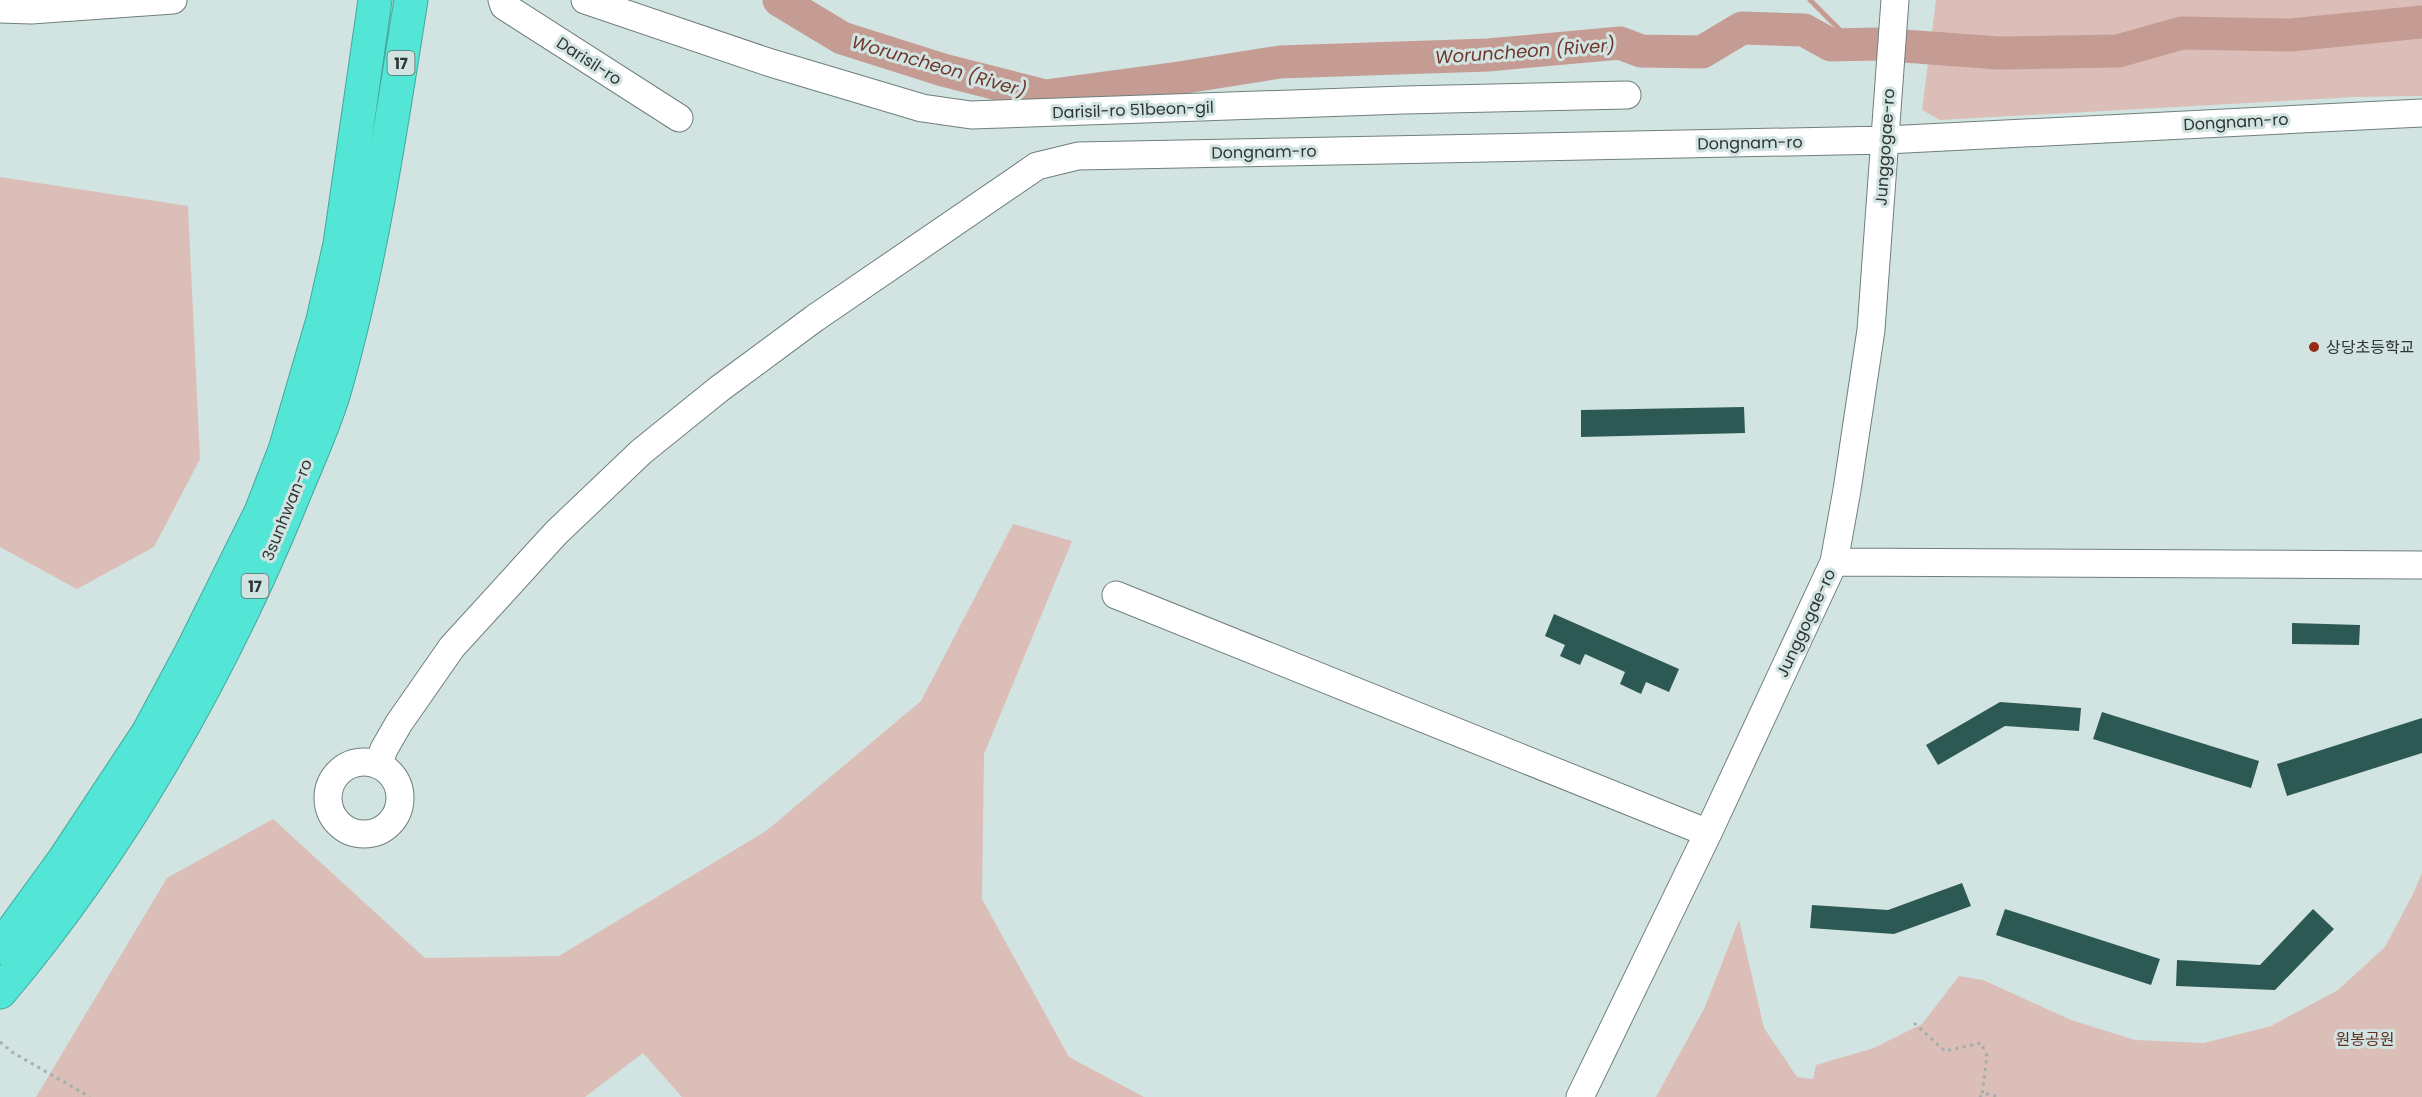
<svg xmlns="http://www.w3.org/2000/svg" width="2422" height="1097" font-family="Poppins,'Noto Sans KR',sans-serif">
<rect width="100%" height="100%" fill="#d2e4e1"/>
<path fill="#dbbeb7" d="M1936,0H2422V96L2355,97L1940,120L1922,110Z
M0,177L188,206L200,459L154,547L77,589L0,547Z
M1013,524L1072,541L984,754L982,899L1069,1057L1144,1097H682L643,1053L585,1097H36L167,878L273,819L425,958L559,956L766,831L921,701Z
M2422,873V1097H1656L1704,1009L1739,920L1764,1028L1797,1077L1813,1079L1816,1065L1874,1048L1922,1024L1959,976L1983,980L2071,1020L2135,1040L2204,1043L2271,1026L2338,990L2385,947L2413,894Z"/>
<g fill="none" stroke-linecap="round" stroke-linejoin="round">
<path stroke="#c59c93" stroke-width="5" d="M1810,0L1854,44"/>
<path stroke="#c59c93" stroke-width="33" d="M779,0L842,38L943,70L1045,96L1179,78L1280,62L1488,55L1620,43L1641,51L1702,52L1742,28L1804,30L1831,45L1877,44L1998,53L2118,51L2182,33L2291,35L2422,22"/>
</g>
<path fill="#2c5953" d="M1744,407L1745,433L1581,437V410Z
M1554,614L1679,669L1669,692L1646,682L1641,694L1620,684L1625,672L1585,654L1580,665L1560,656L1565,645L1545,636Z
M2292,623L2360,625L2359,645L2292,644Z
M2000,702L2081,708L2079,731L2005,726L1938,765L1926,745Z
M2102,712L2259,761L2251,788L2093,739Z
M2422,718V753L2287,796L2277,764Z
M1962,883L1971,906L1894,934L1810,928L1812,905L1888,910Z
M2005,909L2160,959L2151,985L1996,935Z
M2313,909L2334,929L2275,990L2176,986L2177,960L2260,965Z"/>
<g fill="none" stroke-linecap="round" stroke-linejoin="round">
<g stroke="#6f7f7c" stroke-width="29">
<path id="minor" d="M502,0L504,6L679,118
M585,0L771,63L922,108L971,115L1404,100L1627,95
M0,9L31,10L173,0
M1834,562L2422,565
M1116,595L1708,833
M328 798a36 36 0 1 1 72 0a36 36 0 1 1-72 0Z
M378,765L384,749L399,723L452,647L556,533L641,452L719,389L815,318L1037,166L1078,156L1886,140L2422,113
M1580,1097L1708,833L1834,562L1847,490L1871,330L1895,0"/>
</g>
<g stroke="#46a79d" stroke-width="35">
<path id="highway" d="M0,948L64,860L148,733L191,653L261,512L285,450L323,320L340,244L375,0
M0,992C120,850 217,681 288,509C303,471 322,432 334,392C371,264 390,131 411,0"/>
</g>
<path stroke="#a1afad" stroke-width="3" stroke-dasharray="3 4.5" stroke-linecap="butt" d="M1914,1023L1945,1051L1981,1043L1987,1056L1982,1096
M0,1042L12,1052L90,1097
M1979,1097L1988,1094L1999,1097"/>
<use href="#minor" stroke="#fff" stroke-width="27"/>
<use href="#highway" stroke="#53e5d5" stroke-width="33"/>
</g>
<circle fill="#952c18" stroke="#d2e4e1" stroke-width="2" cx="2314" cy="347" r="6"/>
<g text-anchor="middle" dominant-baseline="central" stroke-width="6" stroke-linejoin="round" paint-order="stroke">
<g fill="#d2e4e1" stroke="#606a68" stroke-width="1.5">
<rect x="387.5" y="51" width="27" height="24" rx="4.5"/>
<rect x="241.5" y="574" width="27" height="24" rx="4.5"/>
</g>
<g font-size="15" font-weight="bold" fill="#2f3534">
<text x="401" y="63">17</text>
<text x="255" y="586">17</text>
</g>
<g font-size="16" fill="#2f3534" stroke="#d2e4e1">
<text transform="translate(589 61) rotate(33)">Darisil-ro</text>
<text transform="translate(1133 110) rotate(-2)">Darisil-ro 51beon-gil</text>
<text transform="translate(2236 122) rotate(-3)">Dongnam-ro</text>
<text transform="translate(1750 143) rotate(-1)">Dongnam-ro</text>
<text transform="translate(1885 147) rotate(-86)">Junggogae-ro</text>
<text transform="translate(1264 152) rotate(-1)">Dongnam-ro</text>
<text transform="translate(287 510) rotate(-68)">3sunhwan-ro</text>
<text transform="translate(1806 623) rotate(-65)">Junggogae-ro</text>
</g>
<g font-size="16" fill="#2f3534" stroke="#d2e4e1" text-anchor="start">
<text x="2326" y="347">상당초등학교</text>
</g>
<g font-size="16" fill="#632d22" stroke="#d2e4e1">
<text x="2365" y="1039">원봉공원</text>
</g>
<g font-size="18" font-style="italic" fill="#70382d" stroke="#d2e4e1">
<text transform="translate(1525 51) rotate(-4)">Woruncheon (River)</text>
<text transform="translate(939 66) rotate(16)">Woruncheon (River)</text>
</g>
</g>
</svg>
